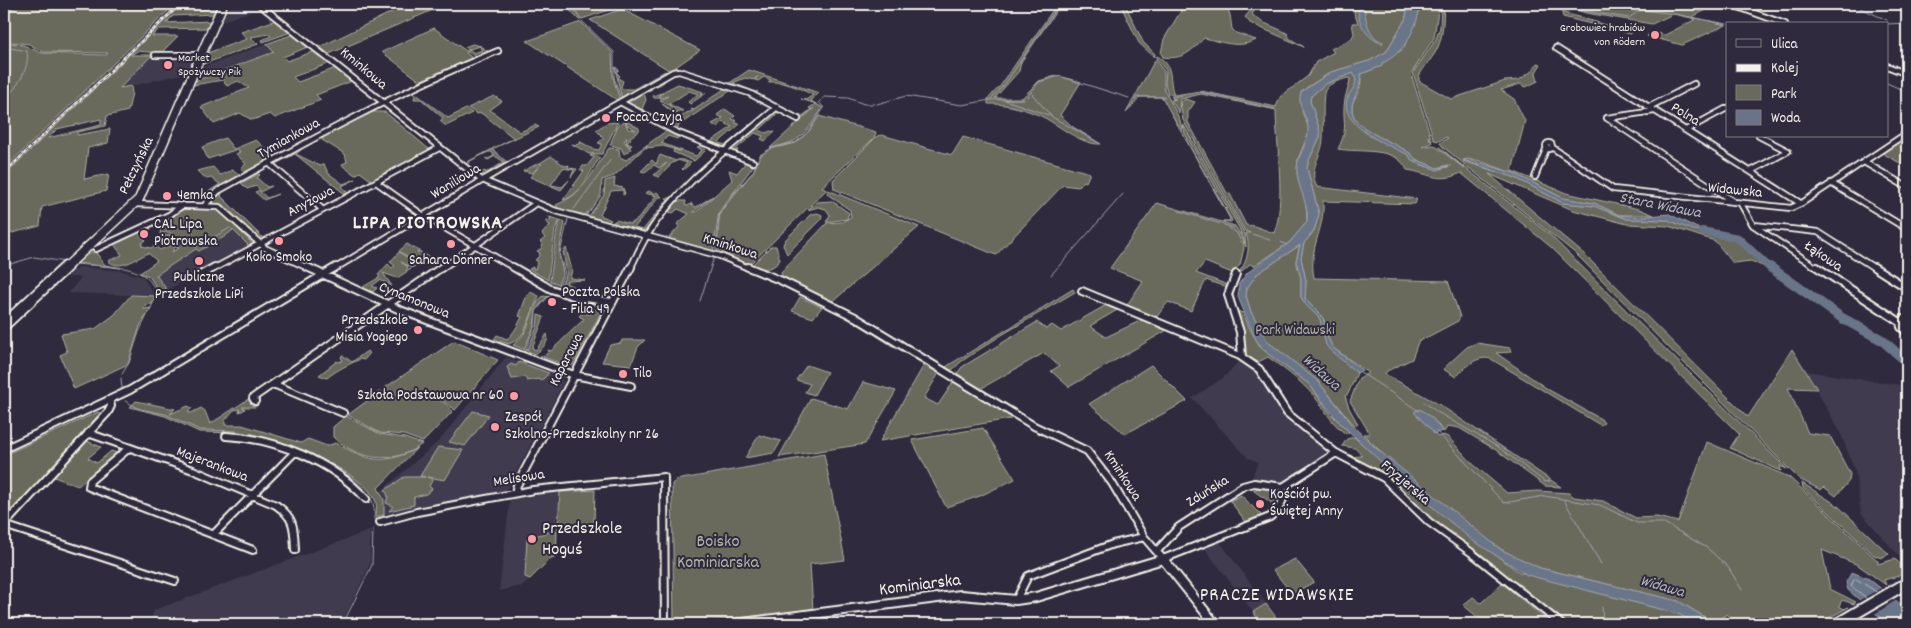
<svg xmlns="http://www.w3.org/2000/svg" width="1911" height="628" font-family="Dekko,sans-serif">
<rect width="100%" height="100%" fill="#2f2a3d"/>
<filter id="ink" filterUnits="userSpaceOnUse"><feTurbulence type="fractalNoise" baseFrequency=".02" numOctaves="2"/><feDisplacementMap in="SourceGraphic" scale="10" xChannelSelector="R" yChannelSelector="G"/><feConvolveMatrix kernelMatrix="1 2 1 2 8 2 1 2 1" color-interpolation-filters="sRGB"/></filter>
<g filter="url(#ink)">
<path fill="#3f3b50" d="M175,4H182L4,176V169Z
M232,4H255L260,8L220,22Z
M266,44L275,51L195,81L201,68Z
M152,55L195,58L190,72L120,89Z
M233,229L249,245L247,248L167,290L156,275L195,249Z
M79,267L122,271L143,277L155,296L68,293L81,278L63,276L70,269L76,270Z
M506,357L562,378L564,382L509,486L504,490L384,515V500L380,492L439,441Z
M1240,360L1250,365L1259,375L1262,383L1265,384L1280,410L1329,451L1279,484L1258,480L1252,477L1258,462L1248,458L1192,398L1223,378Z
M1806,371L1907,386V565L1861,513L1855,471L1841,434Z
M560,492L557,558L550,560L523,586L499,591L510,499Z
M371,530L370,564L342,624H149L154,610Z
M1218,539L1266,604L1253,612L1202,545Z"/>
<path fill="#696a5b" stroke="#aeaea2" fill-rule="evenodd" d="M4,4H175L4,169V42L23,45L42,53L106,55L108,53L43,52L29,44L4,41Z
M182,4H186L181,9L217,8L213,14L173,16L166,23L210,21L208,28L159,29L152,36H178L161,53L137,51L131,55H152L120,88L131,86L132,93L128,111L107,116L105,126L77,132V135L110,129L108,143L88,148L84,179L109,174L106,191L42,207L40,226L4,235V176ZM101,119V125L48,138L57,129Z
M387,4H447L329,54L320,47L394,11Z
M564,4H627L579,20Z
M1057,4H1061L1021,62L1019,71L995,98H1022L1039,81L1052,77L1059,76L1081,82L1060,115L1073,127L1101,144C1082,145 1061,127 1045,118C1029,110 1006,103 988,104V99L1001,85Z
M1120,4H1125L1143,42L1155,54L1154,57L1139,43Z
M1185,4H1226L1230,15L1232,29L1236,33L1256,40C1239,49 1222,42 1204,38C1191,52 1182,60 1163,57L1161,53L1164,39Z
M1256,4H1260L1252,14C1262,25 1276,26 1288,34L1289,38L1304,47L1250,23L1245,17Z
M1355,4H1409L1405,20L1386,52L1369,61L1331,72L1306,88L1302,112L1308,126L1309,132L1298,159L1297,174L1306,202L1307,222L1290,242L1254,266L1250,264L1236,276C1247,264 1251,249 1246,233H1250L1245,231L1183,120L1180,103L1185,99L1195,102L1188,112V122L1227,193L1230,194L1246,225L1254,226L1274,233C1286,206 1276,140 1276,110L1201,94L1180,99L1179,113L1171,100L1176,99L1172,98V94H1168L1165,84L1166,70L1156,59L1157,56C1175,65 1168,80 1174,95L1201,91L1276,107L1280,97L1308,76L1316,62L1334,52L1331,49L1351,39L1354,34L1352,23H1358L1354,13Z
M1420,4H1439L1434,38L1411,74L1432,141L1428,136L1432,143L1422,147L1434,145L1465,169L1439,147L1550,235L1787,469L1780,466L1781,471L1730,448L1739,434L1552,248L1461,173C1438,184 1429,173 1407,170C1397,146 1360,153 1338,149C1350,125 1341,122 1345,99C1346,92 1350,86 1350,79L1348,78C1338,81 1327,83 1324,93C1322,108 1324,123 1323,138C1323,156 1307,169 1317,187L1417,199L1415,204L1323,201C1325,231 1308,246 1314,278L1448,281L1460,317L1458,321L1418,342L1412,359L1387,371L1385,374L1440,405L1561,487L1545,486L1496,450L1459,428L1448,426L1444,432L1432,418L1414,412L1438,437L1443,435L1448,437L1473,464L1507,493L1537,491L1569,493L1574,497L1603,501L1636,518L1657,517L1678,522L1707,442L1789,477L1878,561V564L1895,559L1907,571L1905,574L1884,580L1886,585L1858,565L1822,550L1830,589L1856,602L1854,604L1842,600L1839,606L1844,609L1849,607L1818,624H1788L1784,622V624H1737L1727,614L1715,623L1678,601L1540,568L1511,556L1475,531L1387,458L1363,434H1370L1350,401L1359,378L1369,373L1333,348L1328,338L1327,326L1321,315L1305,299L1306,281L1301,258L1304,243L1314,231L1319,214L1307,168L1309,160L1320,137L1319,128L1310,101L1311,96L1325,84L1353,73C1359,81 1355,89 1348,96L1349,112L1370,136L1409,155L1412,161C1428,167 1432,171 1449,165L1437,168L1415,159C1408,144 1349,133 1352,107C1352,101 1357,96 1359,90C1361,86 1361,79 1361,74L1379,67L1382,63L1403,49L1415,23Z
M1441,4H1444C1443,21 1444,38 1435,53C1430,61 1423,68 1419,76V81L1451,99L1505,81L1519,80L1532,71L1537,63L1541,64L1536,72L1538,81L1526,87L1520,84L1501,90L1514,99L1525,121L1512,171L1566,193L1639,209L1654,215H1619L1594,203L1563,198L1513,173L1477,160L1463,161L1516,178L1563,203L1594,206L1627,219L1668,220L1734,240L1740,243L1769,269L1751,261L1733,263L1715,241L1668,226L1627,224L1573,210L1489,174L1585,255L1748,417L1792,349L1817,389L1788,388L1808,433L1830,436L1850,474L1849,481L1836,496L1824,487L1821,490L1799,479L1576,254L1443,147L1440,143L1448,138L1446,137L1439,141L1434,140L1413,73L1436,39L1440,27Z
M1565,4H1686L1692,6L1696,4L1708,9L1692,17L1726,25L1682,45L1647,36L1654,32L1665,35L1696,19L1673,14L1652,24L1586,13L1573,9Z
M1560,6L1563,7L1564,13L1631,32V34L1563,17Z
M622,9L700,50L670,71L590,20Z
M276,20L291,32L263,42L262,40L271,36L269,34L251,37L258,44L201,65L209,45L207,53L247,39L241,32Z
M581,22L612,52L613,77L620,101L559,135L556,133L560,132L617,100L527,41Z
M434,28L466,51L469,49L465,47L472,44L481,46L469,49L474,53L482,50L480,48L482,47L489,52L475,57L468,52L466,53L471,57L470,59L420,81L382,52Z
M294,34L310,46L283,57L287,61L315,51L330,63L293,77L298,82L336,68L352,81L316,95L321,100L275,118L270,114L252,120L240,113L214,124L201,107L249,88L238,81L227,86L223,80L193,85L195,81L274,52L266,44Z
M1155,60L1164,71V89L1180,120L1183,134L1232,220L1231,222L1223,221H1229L1230,219L1162,97H1140L1126,113Z
M615,67L619,70L616,72L620,76L618,78L623,81L621,87L622,89H634L665,71L667,73L622,100Z
M749,70L819,93L811,101L823,108C803,135 804,141 770,148L814,108L801,119L798,116L804,115L811,109L809,108L816,104L801,99L806,100L813,95C797,87 784,81 768,82L771,80L764,77L758,81L755,80L758,76L754,80L745,78L733,83L756,92L758,91L756,94L728,84Z
M666,78C667,83 654,88 649,87L652,89L644,93L646,100L642,109L661,120L663,118L668,121L663,122L665,124L628,104L636,94Z
M678,84L703,92L700,96L706,93L690,104L688,102L698,94L689,91L669,104L683,111H678L675,114L662,104L673,110V113L675,109L660,100L668,96L660,98V94L658,98H654L653,96L661,93L663,94L662,92Z
M724,87L733,89L679,125L677,129L669,126L677,130L669,127V125L671,126L686,113L693,111L691,109L694,110L724,89Z
M411,90L448,118L466,109L472,113L446,126L440,121L443,118L421,99H414L415,95L409,91Z
M494,96L502,101L490,110L520,132L535,125L539,127L492,149L508,163L485,176L478,171L488,172L504,162L495,156L488,160L485,158L488,159L494,156L492,152H488L470,161L469,164L467,162L514,138L481,113L477,114L468,108Z
M725,109L735,116L732,119L737,121L735,123L740,124L718,143L726,145L749,126L748,125H751L725,147H723L710,142L732,127L723,122L717,127L712,124L723,118L717,115Z
M774,111L783,113L776,115L759,130L766,133L770,131L775,132L765,141L761,139L763,136L755,133L736,149L738,150L736,152L729,148Z
M368,112H385L430,150L372,181L360,172L355,175L343,166L342,164L347,162L345,154L322,140L325,135Z
M819,116L876,132L874,138L822,187L826,190L750,264L717,253L719,216L726,202L753,172L761,155L770,149L796,143L810,130Z
M625,121L628,129L636,130L627,125L626,121L639,128V131L629,138L631,139L627,143L632,145L630,147L626,143L627,137L624,141L631,149L624,154L621,148L610,145L618,125Z
M618,122L602,154H589L572,144L576,145L581,143L579,141L593,149L599,150L602,144L598,143L604,138L596,130L607,123Z
M1183,124L1245,234L1246,247L1239,228L1185,134Z
M666,131L679,137L677,139L668,136L661,143L696,156L702,150L697,147L700,146L706,150L694,161L673,152L674,149L680,151L663,146L646,148L648,145L614,176L602,180L601,195L589,212L586,213L588,214L586,215L559,209L556,205C585,193 591,173 609,148L619,149L620,157L626,160Z
M882,135L952,155L963,137L1090,173L1086,182L1084,181L1078,187L1063,185L996,255L834,189L833,180L877,136Z
M1907,137V167L1882,153Z
M225,138L234,149L256,140L275,157L246,174L241,168L246,164L236,154L240,152L238,149L208,159L202,147Z
M304,147L296,154L320,166L324,164L328,173L343,184L356,179L342,186L348,193L346,195L295,154L274,165Z
M593,154L600,158C588,172 584,194 563,200L584,171L580,170L583,166H587L594,157L590,156Z
M660,155L676,161C681,158 686,161 691,163L683,170L682,169L687,163L678,160L669,165L670,166L659,177L654,175L667,163L659,168L654,165L645,172L641,171L652,160L656,164Z
M551,156L565,166L569,165L568,168L577,169L571,177L574,170L563,168L551,185L562,187L569,180L561,190L530,177L539,166L533,173L523,171L539,163L542,165L540,163Z
M746,162L754,165L719,212L713,252L668,239L679,227L677,224L689,214L678,209L673,213L669,212L677,201H686L685,205L688,206L692,203L691,205L696,207L713,196L693,212H696L732,180L729,170L737,173Z
M213,167L220,175L233,170L242,176L210,194H205L220,184L211,178L207,179L197,171Z
M259,174L260,175L257,178L267,187L272,186L260,192L267,198L278,194L264,200L255,192L260,190L256,186L247,189L241,183Z
M615,178L614,186L623,188L625,194L623,195V190L611,191L600,215L611,220L609,222L589,216L604,195L605,181Z
M828,190L919,227L831,303L784,280L781,272L827,223L842,222L851,217L850,210L827,194Z
M649,191L654,194L657,192L662,197H659L634,228L643,230L668,199L666,198H671L645,231L641,232L617,224L616,222L612,223L616,220L630,224L638,219L656,196L645,193Z
M222,193L221,196L264,239H259L225,206L210,202Z
M832,201L849,213L847,219L826,222L830,215L826,209L818,207L808,210L816,202Z
M1157,203L1235,226L1243,239L1244,248L1240,265L1232,273L1205,262L1196,273L1228,285V288L1206,280L1191,311L1168,302L1155,319L1125,308L1143,281L1110,268Z
M187,208L218,209L254,245L247,248L248,245L233,230L224,237L199,251L196,249L156,275L167,290L160,293L149,276L140,273L157,261L148,253C136,259 120,271 108,261L122,255L113,243L149,228L151,229L140,235L146,240L142,243V246L151,248L155,246L160,250L171,245L175,247L172,252L179,248L160,241L159,238L170,234L171,238L174,235L169,232L160,234L161,228L165,226L160,222Z
M817,213L822,215L821,220L787,254L783,245L785,240L810,215Z
M549,217L560,220L555,229L548,280L529,269L533,267V269H535L538,261L535,260L539,256L540,253L537,251L542,248L543,243L540,242L545,238L542,234L550,225L546,222L551,219Z
M561,220L565,222L559,253L563,273L558,284L561,285L567,273L563,252L566,248L572,270L570,278L585,280L567,281L566,283L576,288L574,290L550,281L557,229Z
M407,244L419,251L417,253L419,251L429,257L412,268L401,262L408,267L406,271L411,269L397,278L383,273L392,286L380,280L372,286L377,288L373,292L363,287L380,277L378,275L388,264L392,268L395,266L390,262L399,252L408,258L399,251Z
M1300,245L1296,261L1301,278V297L1305,304L1320,319L1327,345L1357,373L1348,394L1345,396L1349,408L1358,424L1354,425L1318,381L1268,342L1251,312L1246,296L1247,288L1257,274Z
M771,246H776L780,260C772,271 763,269 751,266Z
M95,251L105,265L121,268L75,263L83,256Z
M1073,289L1075,292L1000,336L962,361L950,372L944,368Z
M1232,291L1237,311L1243,313L1250,329L1261,348L1309,384L1330,413L1349,432L1346,434C1333,424 1330,418 1321,405C1306,384 1288,372 1268,357L1258,362L1244,355V334L1230,294Z
M530,292L539,296L524,332L517,340L509,344L494,339L497,335L507,339C514,333 518,325 522,317L519,316L527,295Z
M131,295L155,296L152,304L145,305L144,309L151,308L140,326L128,364L74,389L60,355L67,352L61,334L95,329L114,315Z
M543,296L551,297L546,298L536,310L534,327L524,349H528L537,327L538,315L544,317L532,348L536,350L547,334C550,342 542,349 535,354L513,345C533,331 528,310 543,296Z
M800,297L822,307L813,318L792,311Z
M595,303L605,305L573,365L568,366L540,356H544L549,352L548,350L551,351L584,319L579,316L582,313L590,314L598,307L594,305Z
M1108,304L1119,309L1090,326L1106,337L1144,319L1169,329L1069,387L1051,371L1059,366L1044,353L980,389L956,375L962,367L1037,322L1046,329L1052,325L1061,331Z
M622,340H645L638,347L631,365L602,362L610,345L621,343Z
M454,341L498,360L455,410L441,399L431,394H392C402,401 418,392 430,396C440,398 446,405 453,411L423,442L404,435L380,433L348,415L379,392L387,393L384,390L386,387Z
M1477,343L1510,348L1511,352L1496,353L1549,390L1601,419L1604,423L1600,425L1491,359C1476,355 1466,367 1456,377L1443,369L1467,347Z
M367,351L370,353L364,360L360,359C348,365 338,369 327,378L319,375L337,361L339,362L343,360L341,358L342,355L352,362Z
M519,362L549,373L541,381L538,379L527,381L525,377L512,379L507,367L511,364L516,366Z
M807,365L827,372L814,395L805,392L810,384L796,380Z
M924,365L939,373L924,398L938,405L954,381L1016,418L880,441Z
M1151,365L1187,401L1125,434L1089,404Z
M863,382L896,391L865,444L779,457L811,398L848,409Z
M253,396L250,402L258,405L255,407H242L245,409L242,411L239,412L240,409L234,410L225,420V425H242L301,443L308,439L327,446L335,443C369,460 381,467 417,448L378,488L384,500V515L376,517C376,512 377,506 376,502C364,469 281,443 250,433L246,436L236,433L199,432L165,416L130,407L136,401L175,409L170,414L188,406L192,408L188,412L191,413L201,408L205,411L210,424Z
M473,411L489,415L465,446L449,442Z
M98,412L102,414L15,508L10,510L4,491V458L11,452Z
M346,416L380,434L405,438L422,444C394,466 358,460 333,437V427Z
M983,428L1015,479L980,496L946,507L912,440Z
M759,435L781,441L774,453L745,458Z
M1354,437L1453,524L1519,572L1668,611L1681,615L1695,624H1565L1447,533L1379,472L1350,457L1362,456L1355,448L1342,446L1347,439Z
M87,441L101,447L88,458L97,463L111,451L117,453L78,486L54,477Z
M438,447L463,450L445,480L427,477L433,479L429,486L432,489L426,494L414,497V505L389,511L393,506L386,503L388,496L385,490L404,477H425L420,476Z
M824,454L845,560L810,564L813,609L691,624H677L674,622L672,484L676,480Z
M1802,483L1837,505L1889,554L1881,558L1874,555L1803,488Z
M1258,488L1274,489L1283,496L1277,509C1271,500 1261,497 1253,490Z
M595,490L594,525L558,531L560,492Z
M1241,495L1263,517L1246,522L1230,501Z
M557,530L556,557L551,558L530,579L525,577L527,538Z
M1295,559L1314,582L1292,594L1273,570Z
M1502,583L1551,624H1486L1463,605L1473,597L1481,603Z
M1266,604L1281,624H1262L1253,612Z"/>
<path fill="#697489" stroke="#a1a6af" d="M1358,4H1364C1365,18 1368,37 1383,42L1382,44C1365,37 1357,22 1358,4Z
M1409,4H1420C1418,27 1404,54 1382,63V66L1361,74C1361,88 1353,96 1352,107C1349,133 1408,144 1415,159L1437,168L1451,166L1437,170L1412,161L1409,155C1392,147 1336,126 1348,97C1352,88 1360,83 1353,73L1325,84L1311,96L1310,101L1319,128L1320,137L1309,160L1307,168L1319,214L1314,231L1304,243L1301,258L1306,281L1305,299L1323,318L1328,338L1333,348L1362,370L1357,373L1330,350L1326,345L1320,319L1305,304L1301,297V278L1296,261L1300,245L1257,274L1247,288L1246,296L1251,312L1268,342L1318,381L1356,429L1377,449L1500,549L1540,568L1678,601L1716,624H1695L1681,615L1668,611L1527,575L1472,540L1399,479L1339,422L1309,384L1268,354L1256,340L1238,297L1239,284L1247,273L1290,242L1307,222C1309,204 1299,191 1297,173C1295,157 1309,144 1308,129C1308,114 1296,108 1301,92L1331,72L1369,61L1386,52L1405,20Z
M1468,159L1513,173L1563,198L1594,203L1619,215L1640,217L1669,214L1697,228L1712,231L1714,233L1692,230L1668,220L1627,219L1594,206L1563,203L1516,178L1463,160Z
M1420,409L1432,418L1442,431L1434,434L1432,431L1414,412Z
M1852,572L1869,579L1903,606L1907,611V624H1888L1848,590L1846,582Z"/>
<path fill="#2f2a3d" d="M1883,587L1898,599L1873,615L1858,601Z"/>
<g fill="none" stroke-linecap="round" stroke-linejoin="round">
<path stroke="#bcbfc2" stroke-width="1" d="M1867,599L1851,586L1855,578L1878,593"/>
<path stroke="#a1a6af" stroke-width="1" d="M571,4L581,20
M1565,4L1578,10L1629,18L1640,10
M1851,4L1887,20
M1619,7L1675,14L1727,24
M4,14L18,4
M4,15L20,4
M582,21L614,52V77L621,99
M1880,24H1884
M1887,24L1907,23
M4,47L27,51C30,71 16,87 4,101
M1887,83L1907,92
M1032,94L1052,117L1099,143
M1027,97L1039,82L1059,76L1129,98
M1172,97L1200,92L1275,109
M990,100L1005,84L1059,4
M1005,100L1051,116
M1135,100L1137,97H1165
M877,104L906,96L962,105L990,100L1024,99
M574,209L611,159
M1179,211L1234,228
M1229,228L1237,233L1241,242
M1252,234L1270,240
M1281,242L1287,245
M196,247L230,228
M715,251L720,212L753,172L760,155L770,149L796,142L807,133L824,108L819,102L824,97L848,98L864,104H874
M560,253L568,219
M76,264C98,267 127,263 146,277C151,281 154,288 158,293L139,332L129,363L122,374
M4,266L34,257L65,262
M1051,275L1123,194
M770,280L823,306
M559,285L565,273L560,257
M700,301L714,257L764,277
M828,308L837,313
M840,314L853,322
M858,324L897,349
M526,349L535,325L536,311L547,298
M901,351L920,362
M924,364L938,372
M1360,372L1419,411
M121,378L122,389
M125,401L140,409L165,414L200,430L237,431L260,437
M1424,402L1437,412L1498,447L1545,482L1550,481
M1436,431L1504,503L1544,496L1600,505L1637,523H1664L1707,548L1728,567L1742,590
M322,461C345,472 379,489 374,519
M1564,500L1601,564
M1602,607L1603,624
M343,624L372,565L373,529
M917,624L923,620"/>
<path stroke="#697489" stroke-width="8" d="M1702,231L1738,238L1771,269"/>
<path stroke="#697489" stroke-width="10" d="M1770,267L1842,318L1882,340L1907,362"/>
<g stroke="#f4f1e8" stroke-width="8">
<path id="minor-far1" d="M259,4L480,179L556,211L720,256L751,269
M1730,4L1785,24
M1556,48L1800,203
M155,55H202
M1887,66L1907,74
M622,103L676,132L753,162
M1649,107L1694,84
M1607,118L1734,202
M1607,118L1654,111
M1686,130L1727,108
M1546 146a3 3 0 1 1 6 0a3 3 0 1 1-6 0Z
M1553,148L1613,189L1791,208L1802,203L1907,133
M1864,162L1907,187
M270,164L323,210
M1751,171L1788,151L1759,136
M1535,177L1547,147
M376,182L424,216L516,269
M1831,183L1907,229
M135,204L219,207L265,248L310,269
M1741,204L1753,225L1819,269
M205,205L218,191C310,140 401,90 498,51
M1754,225L1818,232L1876,269
M96,249L169,215L183,205
M213,269L439,148
M334,269L483,180L673,72L679,71L749,93L798,119
M441,269L536,203
M630,269C636,257 641,245 648,234C680,183 732,146 777,107"/>
</g>
<g stroke="#f4f1e8" stroke-width="10">
<path id="minor" d="M307,267L400,310L574,375L631,386
M513,267L551,289L573,296L612,302
M748,267L782,281L855,317L1034,426L1087,451L1112,483L1144,537L1163,559L1270,517C1280,509 1286,500 1283,487
M1817,267L1900,322
M1874,267L1907,288
M1236,274L1228,295L1240,332L1242,357
M195,278L215,267
M1082,291L1240,356L1259,369L1287,413L1336,453L1384,478L1429,522L1472,553L1561,624
M1900,322L1901,327L1907,333
M1900,322L1907,317
M273,384L343,413
M255,401L253,398L257,395L442,267
M88,433L193,470L276,505C295,518 294,528 295,550
M226,436C275,438 333,462 366,499
M129,448L90,481L89,487L253,550
M4,449L130,390L336,267
M515,493L517,485L631,267
M380,522L417,512L533,490L664,477L665,624
M4,525L175,581
M4,525L108,412L111,406L110,401
M213,535L293,454
M1157,551L1179,527L1243,486L1254,483L1283,487L1336,453
M1016,600L1028,576L1113,544L1144,537"/>
</g>
<g stroke="#f4f1e8" stroke-width="12">
<path id="tertiary" d="M735,624L961,595L1016,600L1036,597L1163,559L1215,624"/>
</g>
<g stroke="#f4f1e8" stroke-width="11">
<path id="secondary-far1" d="M64,269L139,199L223,4"/>
</g>
<g stroke="#f4f1e8" stroke-width="14">
<path id="secondary" d="M4,325L66,267
M1837,624L1907,583"/>
</g>
<use href="#minor-far1" stroke="#2f2a3d" stroke-width="4.5"/>
<use href="#minor" stroke="#2f2a3d" stroke-width="6"/>
<use href="#tertiary" stroke="#2f2a3d" stroke-width="8"/>
<use href="#secondary-far1" stroke="#2f2a3d" stroke-width="8"/>
<use href="#secondary" stroke="#2f2a3d" stroke-width="10"/>
<g stroke="#f4f1e8" stroke-width="2.5">
<path id="rail" d="M4,173L180,4"/>
</g>
<use href="#rail" stroke="#2f2a3d" stroke-width="1" stroke-dasharray="3" stroke-linecap="butt"/>
</g>
</g>
<g fill="#ff9aa2" stroke="#2f2a3d" stroke-width="2">
<circle cx="1655" cy="35" r="5"/>
<circle cx="168" cy="65" r="5"/>
<circle cx="606" cy="118" r="5"/>
<circle cx="167" cy="196" r="5"/>
<circle cx="144" cy="234" r="5"/>
<circle cx="279" cy="241" r="5"/>
<circle cx="451" cy="244" r="5"/>
<circle cx="199" cy="261" r="5"/>
<circle cx="552" cy="302" r="5"/>
<circle cx="418" cy="330" r="5"/>
<circle cx="623" cy="374" r="5"/>
<circle cx="514" cy="396" r="5"/>
<circle cx="495" cy="427" r="5"/>
<circle cx="1260" cy="504" r="5"/>
<circle cx="532" cy="539" r="5"/>
</g>
<g text-anchor="middle" dominant-baseline="central" stroke-width="4" stroke-linejoin="round" paint-order="stroke">
<g font-size="12" fill="#f4f1e8" stroke="#2f2a3d" text-anchor="end">
<text x="1645" y="28">Grobowiec hrabiów<tspan x="1645" dy="14">von Rödern</tspan></text>
<text x="178" y="58" text-anchor="start">Market<tspan x="178" dy="14">Spożywczy Pik</tspan></text>
</g>
<g font-size="15" fill="#f4f1e8" stroke="#2f2a3d">
<text transform="translate(363 69) rotate(40)">Kminkowa</text>
<text transform="translate(1685 115) rotate(32)">Polna</text>
<text transform="translate(289 139) rotate(-29)">Tymiankowa</text>
<text transform="translate(137 166) rotate(-64)">Pełczyńska</text>
<text transform="translate(456 182) rotate(-31)">Waniliowa</text>
<text transform="translate(1735 191) rotate(6)">Widawska</text>
<text transform="translate(311 202) rotate(-28)">Anyżowa</text>
<text transform="translate(730 247) rotate(18)">Kminkowa</text>
<text transform="translate(1823 257) rotate(34)">Łąkowa</text>
<text transform="translate(414 301) rotate(22)">Cynamonowa</text>
<text transform="translate(567 360) rotate(-63)">Kaparowa</text>
<text transform="translate(212 465) rotate(21)">Majerankowa</text>
<text transform="translate(1122 476) rotate(57)">Kminkowa</text>
<text transform="translate(519 479) rotate(-9)">Melisowa</text>
<text transform="translate(1405 483) rotate(41)">Fryzjerska</text>
<text transform="translate(1208 492) rotate(-32)">Zduńska</text>
</g>
<g font-size="15" fill="#f4f1e8" stroke="#2f2a3d" text-anchor="start">
<text x="616" y="118">Focca Czyja</text>
<text x="177" y="196">4emka</text>
<text x="154" y="225">CAL Lipa<tspan x="154" dy="17">Piotrowska</tspan></text>
<text x="279" y="258" text-anchor="middle">Koko Smoko</text>
<text x="451" y="261" text-anchor="middle">Sahara Dönner</text>
<text x="199" y="278" text-anchor="middle">Publiczne<tspan x="199" dy="17">Przedszkole LiPi</tspan></text>
<text x="562" y="293">Poczta Polska<tspan x="562" dy="17">- Filia 49</tspan></text>
<text x="408" y="321" text-anchor="end">Przedszkole<tspan x="408" dy="17">Misia Yogiego</tspan></text>
<text x="633" y="374">Tilo</text>
<text x="504" y="396" text-anchor="end">Szkoła Podstawowa nr 60</text>
<text x="505" y="418">Zespół<tspan x="505" dy="17">Szkolno-Przedszkolny nr 26</tspan></text>
<text x="1270" y="495">Kościół pw.<tspan x="1270" dy="17">Świętej Anny</tspan></text>
</g>
<g font-size="15" fill="#b5b4a9" stroke="#2f2a3d">
<text x="1295" y="331">Park Widawski</text>
</g>
<g font-size="16" font-style="italic" fill="#b5b9bd" stroke="#2f2a3d">
<text transform="translate(1660 206) rotate(11)">Stara Widawa</text>
<text transform="translate(1321 373) rotate(42)">Widawa</text>
<text transform="translate(1662 587) rotate(16)">Widawa</text>
</g>
<g font-size="18" fill="#f4f1e8" stroke="#2f2a3d" text-anchor="start">
<text x="542" y="529">Przedszkole<tspan x="542" dy="21">Hoguś</tspan></text>
</g>
<g font-size="18" fill="#b5b4a9" stroke="#2f2a3d">
<text x="718" y="542">Boisko<tspan x="718" dy="21">Kominiarska</tspan></text>
</g>
<g font-size="18" fill="#f4f1e8" stroke="#2f2a3d">
<text transform="translate(920 586) rotate(-7)">Kominiarska</text>
</g>
<g font-size="19" letter-spacing="1" fill="#f4f1e8" stroke="#2f2a3d">
<text x="1277" y="596">PRACZE WIDAWSKIE</text>
</g>
<g font-size="20" font-weight="bold" letter-spacing="1" fill="#f4f1e8" stroke="#2f2a3d">
<text x="428" y="224">LIPA PIOTROWSKA</text>
</g>
</g>
<rect width="1911" height="628" fill="none" stroke="#2f2a3d" stroke-width="20"/>
<rect x="10" y="10" width="1891" height="608" fill="none" stroke="#f4f1e8" stroke-width="2" filter="url(#ink)"/>
<rect x="1726" y="22" width="162" height="115" fill="#2f2a3d" stroke="#7e7a81"/>
<rect x="1736" y="39" width="25" height="8" fill="#2f2a3d" stroke="#7e7a81"/>
<text x="1771" y="48" font-size="15" fill="#f4f1e8">Ulica</text>
<rect x="1736" y="64" width="25" height="8" fill="#f4f1e8" stroke="#7e7a81"/>
<text x="1771" y="72" font-size="15" fill="#f4f1e8">Kolej</text>
<rect x="1736" y="85" width="25" height="15" fill="#696a5b" stroke="#7e7a81"/>
<text x="1771" y="98" font-size="15" fill="#f4f1e8">Park</text>
<rect x="1736" y="110" width="25" height="15" fill="#697489" stroke="#7e7a81"/>
<text x="1771" y="122" font-size="15" fill="#f4f1e8">Woda</text>
</svg>
